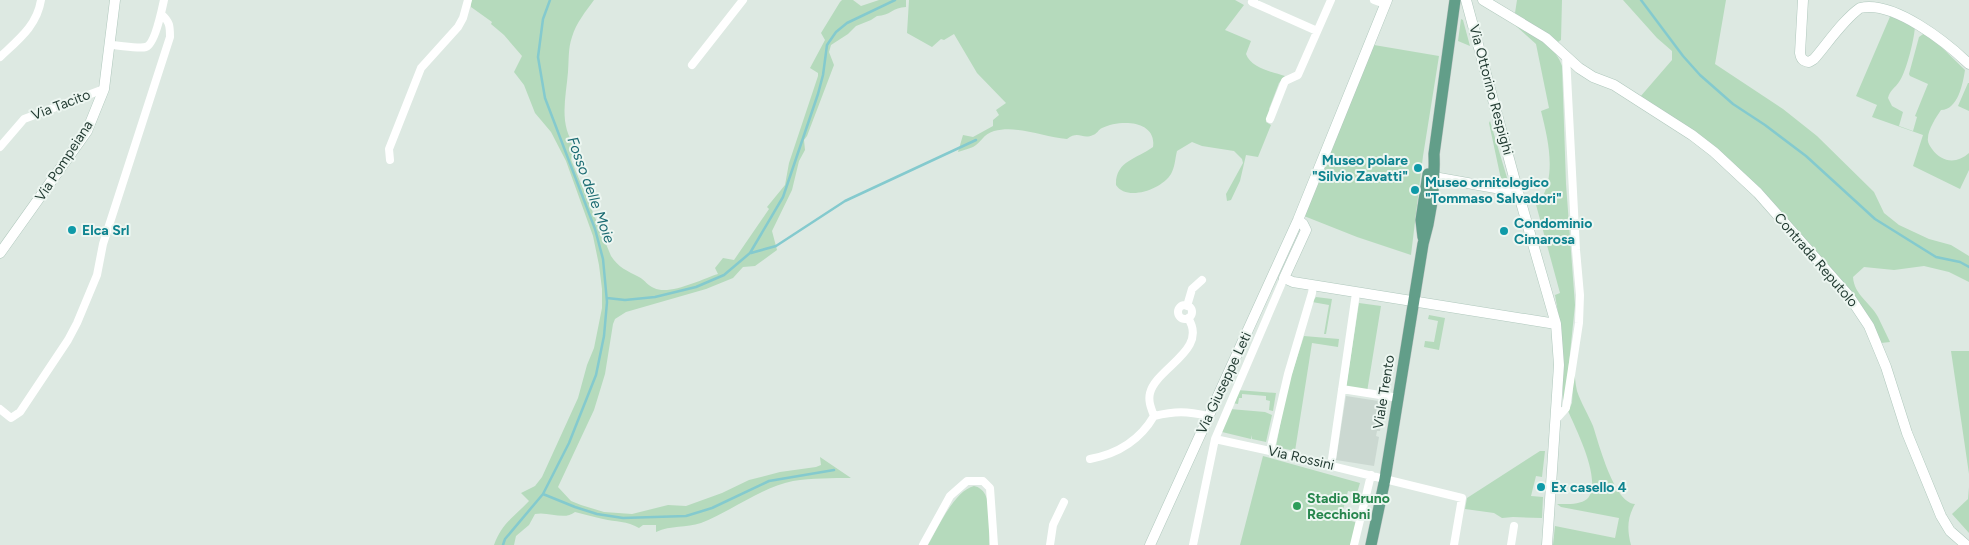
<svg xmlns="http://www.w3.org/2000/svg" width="1969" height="545" font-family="Figtree,sans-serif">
<rect width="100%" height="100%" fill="#dde9e2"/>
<path fill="#cbd8d1" d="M1346,396L1385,402L1380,431H1377L1376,436L1379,437L1374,466L1336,460Z"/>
<path fill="#b5dabc" d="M471,0H594C586,11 576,23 572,37C568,48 569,60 568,72C566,97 558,126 576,147L571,159L572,162L611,256C618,267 627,271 639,277C645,280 648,286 654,288C669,296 702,279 718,274L715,268L723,258L734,260L769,209L767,207L785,185L789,163L818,76V73L810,68L825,40L821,33L840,2L842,0H853L861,6L879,0H906V7C893,7 890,16 877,16L871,20L856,26L848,34L831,45L829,52L834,65L807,136L804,140L805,150L799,161L792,190L772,231L777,250L755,266L743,267L733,278L706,289L626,312L615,319L613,324L605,374L594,410L558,487L571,501L581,505L604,512L632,514L668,505L686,506L722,493L749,480L780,472L816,467L821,465L820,457L851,478C832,478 812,478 793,481C760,488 732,511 701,523C686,528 671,525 656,532V525H643L639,528C627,521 616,522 603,519C593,517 584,514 575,512C564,521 549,511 535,514L529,525L516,536L514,545H494C502,523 514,517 529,501L521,493L535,486L542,477L578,398L587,365L594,348L602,308V289L599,265L593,236L566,161L551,132L535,113L524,85L514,72L522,56L504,35L491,24L492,22L471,7Z
M909,0H1235L1244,5L1225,30L1251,41L1246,54C1251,68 1272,72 1285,76L1279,83L1269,109L1271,111L1266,122L1271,125L1258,157L1246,155L1240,181L1231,200L1227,201L1226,194L1243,163L1242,159L1234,151L1202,146L1192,142L1177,151C1175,159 1175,167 1171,174C1162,189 1127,202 1116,185C1115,161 1137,159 1153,147C1157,120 1120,119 1102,128C1098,130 1097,134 1093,135C1082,140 1079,130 1067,139C1044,137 1018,125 994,131C983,134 981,143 973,147C969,149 963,150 958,152L963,135L973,137L993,126V120L999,115L996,110L1006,103L977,73L954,34L944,40L941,39L932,47L907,33Z
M1517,0H1562L1561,40L1558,42L1517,17L1515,13Z
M1623,0H1726L1715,64L1783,109L1817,136L1874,192L1884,213L1899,225L1929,239L1951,245L1969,256V282L1949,272L1924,266L1894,270L1864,267L1853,277C1854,295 1871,303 1878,317C1882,325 1886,334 1890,342L1881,343L1771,203L1640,97L1672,60V51L1657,38Z
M1892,12L1915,25C1915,37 1906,73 1899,82C1895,88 1890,90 1888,98L1892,106L1903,112L1899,126L1913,131L1917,117L1915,116L1928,84L1910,76L1909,74L1919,37L1926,32L1965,70C1963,83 1958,110 1941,110C1936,117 1928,130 1928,138C1927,142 1930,146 1932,149C1942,163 1957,164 1969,153V170L1960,189L1913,166L1923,135L1872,117L1877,105L1856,96Z
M1507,18C1526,30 1555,43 1562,66L1566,184L1575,305L1566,392L1563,402V357L1559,318L1555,295L1560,293L1535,201L1542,198C1556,172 1548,139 1541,111L1549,108L1536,44Z
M1461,19L1463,20L1470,46L1458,41Z
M1374,45L1439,56L1423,156L1411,255L1357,237L1304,216Z
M1968,83H1969V111L1958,106Z
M1490,121L1508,181L1502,184L1489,123Z
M1316,297L1332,299L1326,334H1324L1329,305L1312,302Z
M1359,303L1381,306L1367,392L1346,388Z
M1429,315L1445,318L1439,350L1424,347L1425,341L1434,342L1438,321L1428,319Z
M1304,336L1339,339L1338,347L1312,343L1295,451L1276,447L1286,392Z
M1951,351H1969V474Z
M1574,368C1575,375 1575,383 1577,391C1581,403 1588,414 1593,426C1599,444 1614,503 1635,504C1627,518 1627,530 1631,545H1553L1555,526L1615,538L1619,518L1561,507L1557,504C1566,504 1580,505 1587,499C1604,483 1575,427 1568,411L1572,403Z
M1237,390L1276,393L1273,411L1269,410L1270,401L1266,400V396L1242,394V398H1239L1238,404L1232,403Z
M1230,409L1265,412L1272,415L1266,442L1252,439V435L1251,439L1222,432Z
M1540,451H1545L1542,477L1536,476L1531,496L1543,497L1542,518L1513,517L1502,518L1494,513L1465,509L1467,498Z
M1263,456L1360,483L1357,493L1348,491L1341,518L1358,523L1353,545H1240Z
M974,486C995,490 989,528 989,545H928C938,528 954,491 974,486Z
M1969,487V533L1952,514L1968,499Z"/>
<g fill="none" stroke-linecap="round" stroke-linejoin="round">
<path stroke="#84cace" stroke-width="2.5" d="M1641,0L1683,56L1700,75L1733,104L1765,125L1806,156L1875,219L1936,257L1960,262L1969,267
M751,253L776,246L845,201L976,140
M607,298L625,300L655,297L696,287L724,275L750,253L783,197L818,94L823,75L827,45L836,32L847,23L895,0
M543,494L575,507L597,514L623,518L686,516L712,508L769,481L834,470
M503,545L505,539L543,494L569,443L596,375L604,336L607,302L603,259L595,229L545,98L538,57L543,19L550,0"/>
<g stroke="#b0c8bd" stroke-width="11">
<path id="secondary" d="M1466,0L1518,192L1556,324L1559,365L1547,545
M1483,0L1546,38L1579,68L1593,77L1614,85L1692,135L1714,152L1758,193L1849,296L1869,326L1886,367L1907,433L1941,516L1950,531L1966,545
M1803,0L1800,53C1801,59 1803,61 1809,62L1814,59C1827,44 1844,19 1860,8C1894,0 1947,43 1969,64
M1428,176L1518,192
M1298,220L1303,224L1306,230L1284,278L1293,282L1556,324
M0,253L87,131L104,89L115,0
M1150,545L1298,220L1387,0"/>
</g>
<g stroke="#c0c7c5" stroke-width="12">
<path id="primary" d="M1423,237L1421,220L1428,174
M1371,545L1385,479L1423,244C1432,214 1435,185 1434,154L1455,0"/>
</g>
<path stroke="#fff" stroke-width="8" d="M1254,0L1252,2L1317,31
M1374,0L1385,4
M110,45C119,45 138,49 146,47C155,44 162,9 164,0
M0,57C18,40 37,26 41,0
M692,65L743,0
M1270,119L1285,81L1298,75L1331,0
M0,147L24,119L104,89
M390,160L389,149L421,68L458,27L463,18L468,0
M1178 312a7 7 0 1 1 14 0a7 7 0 1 1-14 0Z
M1187,306L1192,289L1202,280
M1342,389L1399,398
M0,409L11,418L20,412L68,340L77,323L97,275L103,244L170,37C170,26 170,22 161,14
M1154,416C1151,408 1148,401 1150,393C1156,368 1209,350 1188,318
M1557,418L1566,408L1579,323L1580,295L1576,250L1566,56
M1215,439L1270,451L1462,498L1454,545
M1270,451L1288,374L1312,293L1313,286
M1090,459C1117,454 1140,440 1154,416C1175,411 1187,411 1208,416
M1331,466L1356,293
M923,545L950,496L967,481H983L990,488L994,545
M1050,545L1053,525L1064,502
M1193,545L1215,439L1284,278
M1354,545L1371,475
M1511,545L1514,526"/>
<use href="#secondary" stroke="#fff" stroke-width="10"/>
<use href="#primary" stroke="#629e89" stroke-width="11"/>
</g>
<g fill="#0f9aa8" stroke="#edf6f1" stroke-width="2">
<circle cx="1418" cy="168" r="5"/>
<circle cx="1415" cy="190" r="5"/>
<circle cx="72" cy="230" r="5"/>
<circle cx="1504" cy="231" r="5"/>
<circle cx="1541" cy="487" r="5"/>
</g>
<circle fill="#2e9e5b" stroke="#edf6f1" stroke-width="2" cx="1297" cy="506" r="5"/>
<g text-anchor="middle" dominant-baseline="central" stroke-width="4" stroke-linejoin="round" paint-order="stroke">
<g font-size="14" fill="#1f382f" stroke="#edf6f1">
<text transform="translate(1491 90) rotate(75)">Via Ottorino Respighi</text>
<text transform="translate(61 105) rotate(-21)">Via Tacito</text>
<text transform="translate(64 161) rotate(-57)">Via Pompeiana</text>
<text transform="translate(1816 260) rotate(49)">Contrada Reputolo</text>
<text transform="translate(1224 383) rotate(-65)">Via Giuseppe Leti</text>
<text transform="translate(1384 392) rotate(-81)">Viale Trento</text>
<text transform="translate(1301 458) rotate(13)">Via Rossini</text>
</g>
<g font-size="14" font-weight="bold" fill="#0d838f" stroke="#edf6f1" text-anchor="start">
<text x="1408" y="160" text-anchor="end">Museo polare<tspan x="1408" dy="16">"Silvio Zavatti"</tspan></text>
<text x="1425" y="182">Museo ornitologico<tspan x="1425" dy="16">"Tommaso Salvadori"</tspan></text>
<text x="1514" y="223">Condominio<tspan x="1514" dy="16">Cimarosa</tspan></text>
<text x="82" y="230">Elca Srl</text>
<text x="1551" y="487">Ex casello 4</text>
</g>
<g font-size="14" font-weight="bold" fill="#27864d" stroke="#edf6f1" text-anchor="start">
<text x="1307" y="498">Stadio Bruno<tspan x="1307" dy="16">Recchioni</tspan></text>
</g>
<g font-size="15" font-style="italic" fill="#1b6b72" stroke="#edf6f1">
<text transform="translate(591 190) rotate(70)">Fosso delle Moie</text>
</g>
</g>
</svg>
